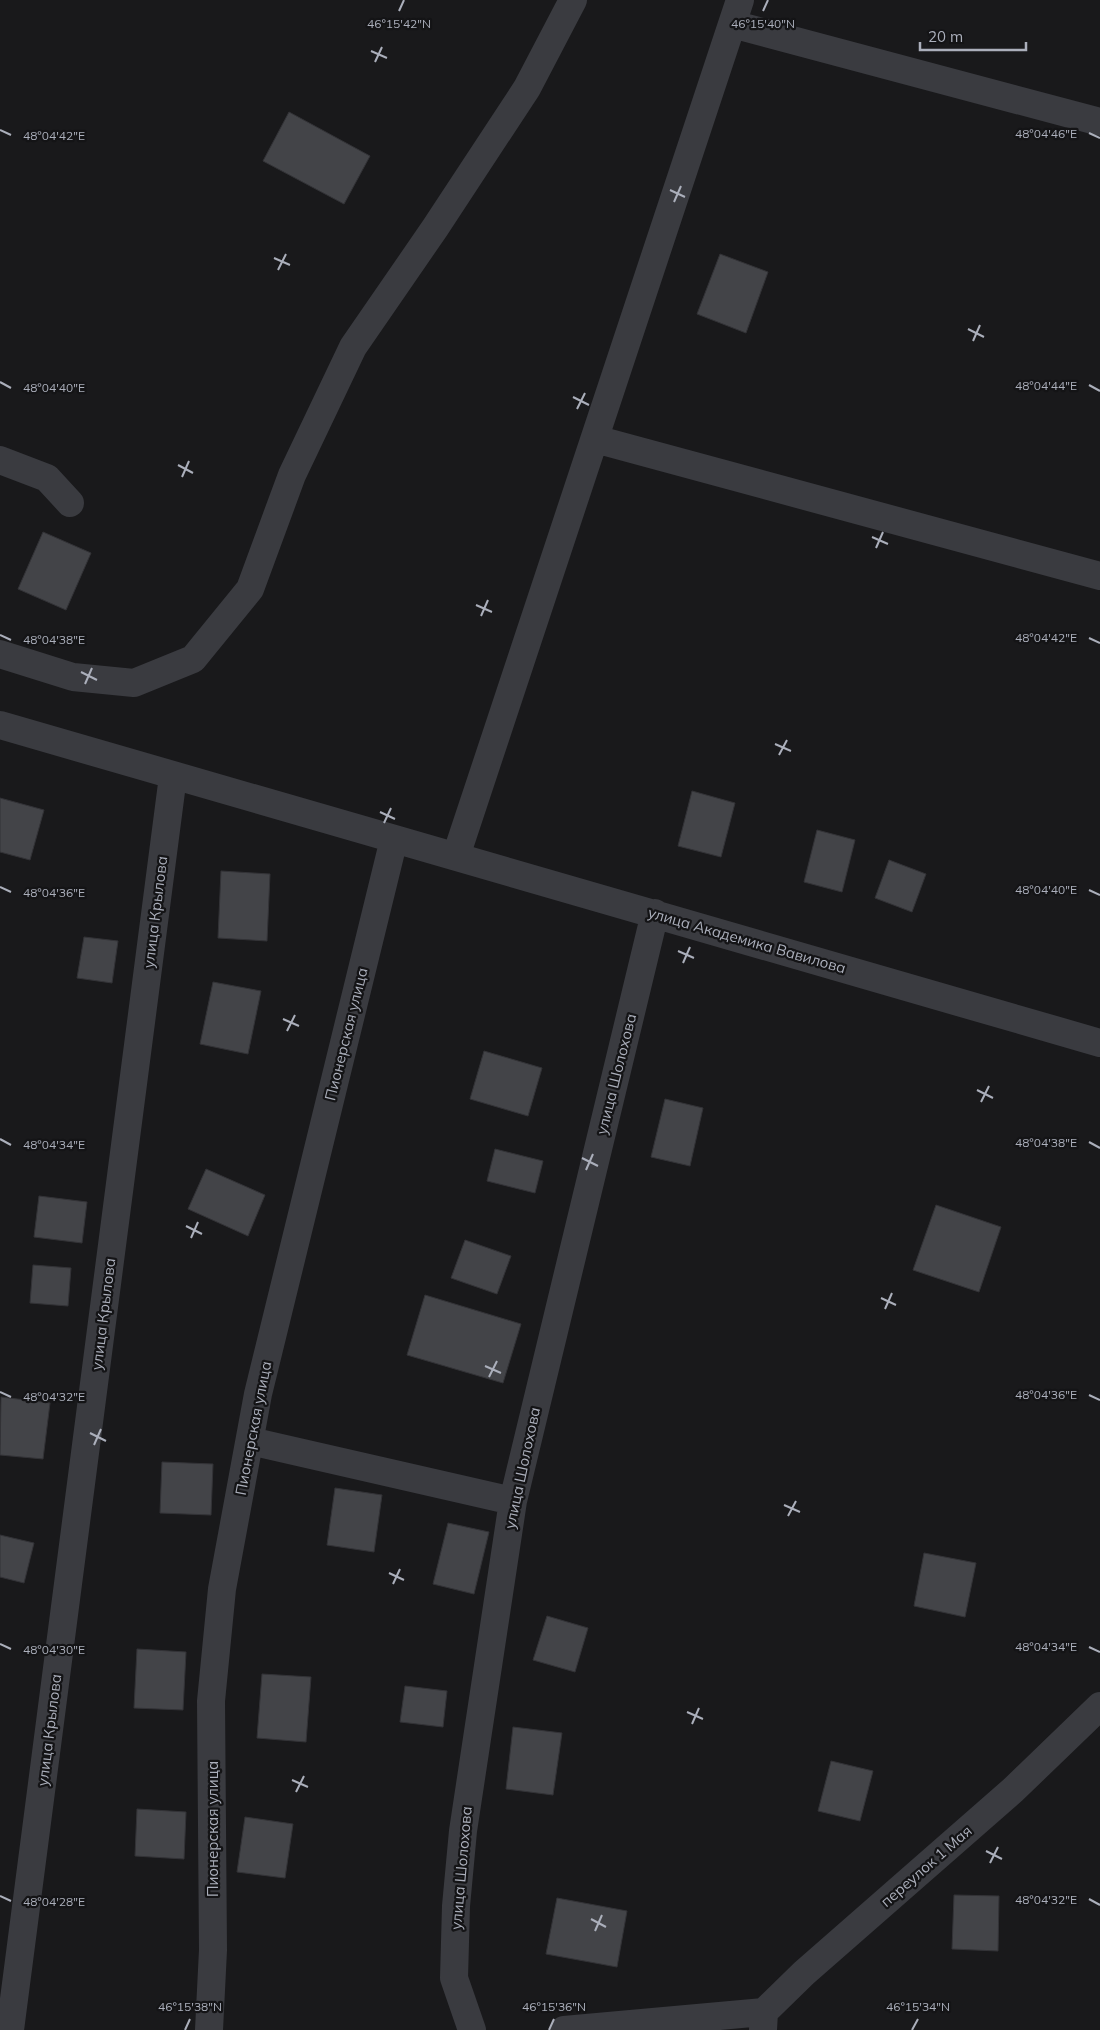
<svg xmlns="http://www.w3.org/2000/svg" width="1100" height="2030" font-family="Mulish,sans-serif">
<rect width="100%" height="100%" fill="#19191b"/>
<path fill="#434448" stroke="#333337" d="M289,112L370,156L344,204L263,161Z
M720,254L768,272L746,333L697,314Z
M43,532L91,553L66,610L18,589Z
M692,791L735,803L721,857L678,846Z
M0,798L44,810L30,860L0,852Z
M817,830L855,840L842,892L804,882Z
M889,860L926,874L912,912L875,898Z
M221,871L270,874L267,941L218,938Z
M84,937L118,941L112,983L77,978Z
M213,982L261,991L248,1054L200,1044Z
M484,1051L542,1068L528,1116L470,1099Z
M665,1099L703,1108L690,1166L651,1157Z
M495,1149L543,1161L535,1193L487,1181Z
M206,1169L265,1195L248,1236L188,1209Z
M39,1196L87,1202L82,1243L34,1237Z
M936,1205L1001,1227L979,1292L913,1270Z
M465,1240L511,1256L497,1294L451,1278Z
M33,1265L71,1268L68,1306L30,1303Z
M425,1295L521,1324L503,1383L407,1355Z
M1,1397L50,1403L43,1459L0,1455Z
M162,1462L213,1464L211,1515L160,1513Z
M335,1488L382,1495L374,1552L327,1545Z
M448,1523L489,1532L474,1594L433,1584Z
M0,1535L34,1543L24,1583L0,1577Z
M924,1553L976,1563L965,1617L914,1606Z
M547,1616L588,1628L575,1672L533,1660Z
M137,1649L186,1652L183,1710L134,1708Z
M262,1674L311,1677L306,1742L257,1738Z
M405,1686L447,1691L443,1727L400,1722Z
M513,1727L562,1733L553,1795L506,1789Z
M831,1761L873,1771L860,1821L818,1811Z
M137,1809L186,1812L184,1859L135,1856Z
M245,1817L293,1824L285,1878L237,1872Z
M954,1895L999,1896L998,1951L952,1949Z
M557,1898L627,1911L617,1967L546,1954Z"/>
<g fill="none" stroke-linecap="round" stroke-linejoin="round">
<path stroke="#3a3b40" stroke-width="28" d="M732,24L1100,122
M595,439L1100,576
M0,460L47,478L70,503
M0,654L73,677L134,683L193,659L250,589L292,475L353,347L435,228L527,88L573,0
M0,725L1100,1043
M456,856L740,0
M250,1441L513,1501
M10,2030L173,776
M209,2030L213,1950L211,1701L222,1589L258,1394L394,839
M472,2030L454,1978L456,1906L463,1831L513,1501L655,913
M564,2030L764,2012
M763,2030L764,2012L804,1973L1013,1790L1100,1706"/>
</g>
<path fill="none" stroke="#abafbb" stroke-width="2" d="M399,11L404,0M763,11L768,0M371,51L387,58M375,62L382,47M0,130L11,135M1089,133L1100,138M670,190L685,197M674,202L681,186M274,258L290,265M278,270L286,254M968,329L984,337M973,341L980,325M0,382L11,388M1089,385L1100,391M573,397L589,405M577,409L585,393M178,465L193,473M182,477L189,461M872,537L888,544M876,548L883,532M476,605L492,612M481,616L488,600M0,635L11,640M1089,638L1100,643M81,672L97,680M85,684L92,668M775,744L791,751M779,755L787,740M380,812L395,819M384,823L391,808M0,887L11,892M1089,890L1100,895M678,951L694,958M683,963L690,947M283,1019L299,1026M287,1031L295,1015M977,1090L993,1098M981,1102L989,1086M0,1139L11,1145M1089,1142L1100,1148M582,1158L598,1166M586,1170L593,1154M186,1226L202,1234M191,1238L198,1222M881,1298L896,1305M885,1309L892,1293M485,1366L501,1373M489,1377L497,1361M0,1392L11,1397M1089,1395L1100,1400M90,1433L106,1441M94,1445L101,1429M784,1505L800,1512M788,1516L796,1501M389,1573L404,1580M393,1584L400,1569M0,1644L11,1649M1089,1647L1100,1652M687,1712L703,1719M692,1724L699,1708M292,1780L308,1787M296,1792L304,1776M986,1851L1002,1859M990,1863L998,1847M0,1896L11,1901M1089,1899L1100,1905M591,1919L606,1927M595,1931L602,1915M185,2030L190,2019M549,2030L554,2019M912,2030L918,2019"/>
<g text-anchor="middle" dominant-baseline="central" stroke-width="4.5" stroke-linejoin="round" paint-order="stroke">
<g font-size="15" fill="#abafbb" stroke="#141416">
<text transform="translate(155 912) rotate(-83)">улица Крылова</text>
<text transform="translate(747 940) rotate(16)">улица Академика Вавилова</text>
<text transform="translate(346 1034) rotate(-76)">Пионерская улица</text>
<text transform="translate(616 1074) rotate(-76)">улица Шолохова</text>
<text transform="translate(103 1314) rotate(-83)">улица Крылова</text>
<text transform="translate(253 1428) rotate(-79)">Пионерская улица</text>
<text transform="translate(522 1468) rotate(-78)">улица Шолохова</text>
<text transform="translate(49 1730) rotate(-83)">улица Крылова</text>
<text transform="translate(212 1829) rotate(-90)">Пионерская улица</text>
<text transform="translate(926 1866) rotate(-41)">переулок 1 Мая</text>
<text transform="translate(461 1868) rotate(-85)">улица Шолохова</text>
</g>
</g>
<g font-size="12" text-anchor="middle" fill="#abafbb" stroke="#141416" stroke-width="4.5" stroke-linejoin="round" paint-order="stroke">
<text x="399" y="28">46°15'42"N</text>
<text x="763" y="28">46°15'40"N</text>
<text x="1046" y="138">48°04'46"E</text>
<text x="54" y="140">48°04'42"E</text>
<text x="1046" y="390">48°04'44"E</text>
<text x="54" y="392">48°04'40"E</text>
<text x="1046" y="642">48°04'42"E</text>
<text x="54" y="644">48°04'38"E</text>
<text x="1046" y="894">48°04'40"E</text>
<text x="54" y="897">48°04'36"E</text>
<text x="1046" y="1147">48°04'38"E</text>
<text x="54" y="1149">48°04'34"E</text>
<text x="1046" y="1399">48°04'36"E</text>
<text x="54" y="1401">48°04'32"E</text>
<text x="1046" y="1651">48°04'34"E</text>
<text x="54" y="1654">48°04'30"E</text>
<text x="1046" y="1904">48°04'32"E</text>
<text x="54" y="1906">48°04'28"E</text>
<text x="190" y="2011">46°15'38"N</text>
<text x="554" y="2011">46°15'36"N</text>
<text x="918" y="2011">46°15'34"N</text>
</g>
<path d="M920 42v8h106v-8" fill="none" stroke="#abafbb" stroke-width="2.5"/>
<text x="928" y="42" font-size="15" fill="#abafbb" stroke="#141416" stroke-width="4" paint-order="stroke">20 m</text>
</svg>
